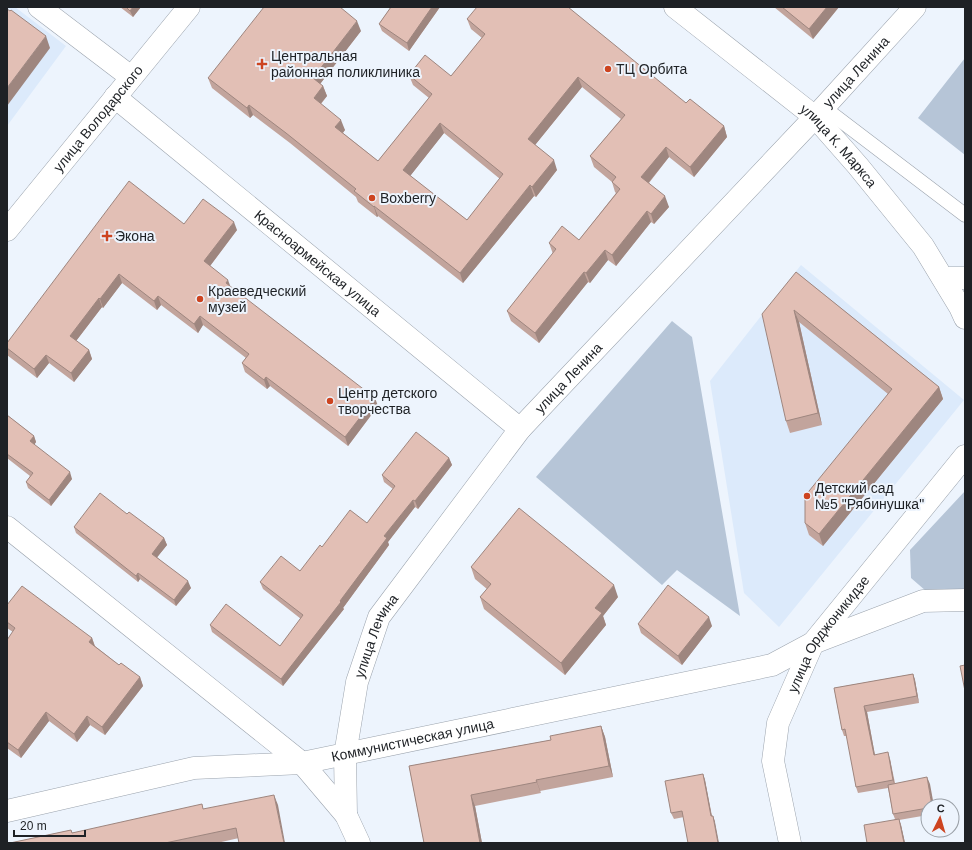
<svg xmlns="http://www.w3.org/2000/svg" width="972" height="850" font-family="Helvetica,sans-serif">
<rect width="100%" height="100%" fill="#edf4fd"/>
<path fill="#dceafb" d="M7,7H15L66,46L7,126Z
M801,265L964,400L779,627L744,593L710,381Z"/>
<path fill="#b6c5d7" d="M965,58V155L918,118Z
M672,321L692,337L740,616L677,570L662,585L536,477Z
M965,491V589L926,591L911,578L910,550Z"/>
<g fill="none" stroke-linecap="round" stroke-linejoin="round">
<g stroke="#9ba3ad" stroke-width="15">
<path id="lane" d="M823,107L965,215"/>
</g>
<g stroke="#9ba3ad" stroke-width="23">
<g id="street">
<path d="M39,7L131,77"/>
<path id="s1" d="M115,97L520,429"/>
<path id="s2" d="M7,230L189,7"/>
<path d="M943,278H965"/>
<path id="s3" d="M7,811L194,768L302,763L772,665L813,643L923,601L965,600"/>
<path id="s4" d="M346,815L345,755L357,682L379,617L520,429L815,117L915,7"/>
</g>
</g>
<g stroke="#9ba3ad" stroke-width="23">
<g id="secondary">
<path id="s5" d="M675,7L815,117L858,166L923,246L960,307L965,318"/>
<path d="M7,527L302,763L346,815L359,843"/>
<path id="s6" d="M790,843L773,761L778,723L813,643L965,456"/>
</g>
</g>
<use href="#lane" stroke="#fff" stroke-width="14"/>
<use href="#street" stroke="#fff" stroke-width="22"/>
<use href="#secondary" stroke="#fff" stroke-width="22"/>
</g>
<path fill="#c2a49c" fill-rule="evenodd" d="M120,7H141L133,17Z
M391,7H440L409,51L382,31L379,24Z
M774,7H839L813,39Z
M467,19L686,103L724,126L727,137L694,177L669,157L649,183L669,207L654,224L651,222L616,266L608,260L590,283L588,282L539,343L511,321L507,311L553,254L549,243L579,240L616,193L615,192L612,182L594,167L590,156L621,119L582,87L535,145L557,170L536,197L534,196L463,283L378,216L377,217L358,202L356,197L290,143L253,115L250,118L212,88L208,78L361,31L320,84L323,86L327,96L321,104L345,130L343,133L378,161L429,98L413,85L409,75L451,76L482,38L471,29ZM444,133L500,179L467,220L410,176Z
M184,224L237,230L210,266L231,287L378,406L348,446L270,386L267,389L245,372L242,363L246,358L203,325L198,333L161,305L157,310L122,283L103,308L102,307L76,341L89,350L92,359L74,382L49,363L37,378L7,355V343Z
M796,272L939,387L943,399L823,546L809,535L805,523L888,394L799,322L822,425L790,433L786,421Z
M7,415L34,436L36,442L34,445L72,479L51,506L28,488L26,482L30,476L7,458Z
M449,458L452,465L418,509L415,507L388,542L389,545L343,608L344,609L283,686L212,632L210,625L280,646L301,619L263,589L260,582L300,571L322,547L367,523L393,489L384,482L382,475Z
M127,514L164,538L167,545L157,557L191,588L176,606L140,579L138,582L76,533L74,527Z
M471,567L618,597L603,616L606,625L565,675L484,609L480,597L487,589L475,579Z
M7,605L92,638L95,646L119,665L140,677L143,686L105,735L90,725L77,742L49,721L21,758L7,748V640L13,632L7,628Z
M638,624L712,626L682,665L641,633Z
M913,674L915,680L919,703L867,712L875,755L890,759L895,783L930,784L928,806V815L899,820L901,825L905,843H867L895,819L893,814L888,788L858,793L856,787L847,736H844L842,730L834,688Z
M601,726L605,737L613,777L540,791L541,793L475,806L482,843H424L409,766L551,740Z
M703,774L705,780L712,816H713L715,822L684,817L674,819L671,813Z
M278,805L239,838L217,843H10L71,830L72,833L204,809Z"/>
<path fill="#9e867f" d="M133,7H141L133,17L130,11Z
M432,7H440L409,51L407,43Z
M827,7H839L813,39L809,29Z
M357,21L361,31L317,88L313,78Z
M46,36L50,48L7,106V88Z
M578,77L582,87L531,150L528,139Z
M323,86L327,96L317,108L314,98Z
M249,105L253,115L250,118L247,108Z
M341,120L345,130L339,137L335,127Z
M440,123L444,133L407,180L403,170Z
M724,126L727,137L694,177L690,167Z
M666,147L669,157L645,187L641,177Z
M554,160L557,170L536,197L532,187Z
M530,185L534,196L463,283L460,273Z
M665,196L669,207L654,224L651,214Z
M374,206L378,216L377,217L374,207Z
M647,211L651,222L616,266L612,255Z
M234,222L237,230L207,270L204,261Z
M605,250L608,260L590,283L586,273Z
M584,272L588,282L539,343L535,333Z
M119,274L122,283L103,308L100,299Z
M228,280L231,288L226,283Z
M158,296L161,305L157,310L154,301Z
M99,298L102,307L73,345L70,336Z
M794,310L799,322L822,425L818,413Z
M200,316L203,325L198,333L194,324Z
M89,350L92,359L74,382L71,373Z
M46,355L49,363L37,378L34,369Z
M266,377L270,386L267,389L264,380Z
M939,387L943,399L823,546L819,534Z
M375,398L378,406L348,446L345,437Z
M34,436L36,442L32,448L30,441Z
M449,458L452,465L418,509L415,501Z
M70,472L72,479L51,506L49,500Z
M413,500L415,507L388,542L389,545L343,608L344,609L283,686L281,679L340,601L384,536Z
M164,538L167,545L155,560L152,554Z
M138,573L140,579L138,582L136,576Z
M188,581L191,588L176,606L174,600Z
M614,585L618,597L603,616L606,625L565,675L561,663L595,608Z
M709,617L712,626L682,665L678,656Z
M92,638L95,647L89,642Z
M913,674L915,680L919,703L917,696Z
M140,677L143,686L105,735L102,727Z
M864,706L867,712L876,761L874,755Z
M46,712L49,721L21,758L18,750Z
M87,716L90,725L77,742L74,734Z
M601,726L605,737L613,777L609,766Z
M888,752L890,759L895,787L893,780Z
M703,774L705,780L713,823L711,816Z
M927,777L930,784L934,806H932Z
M536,780L540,791L541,793L537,782Z
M274,795L278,805L285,843H284Z
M471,795L475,806L482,843H480Z
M713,816L715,822L719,843H718Z
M899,819L901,825L905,843H904Z"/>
<path fill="#e2bfb5" stroke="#9e867f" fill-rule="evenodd" d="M126,7H133L130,11Z
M264,7H340L357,21L313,78L323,86L314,98L341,120L335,127L378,161L432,94L409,75L425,55L451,76L485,34L467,19L477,7H568L686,103L690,99L724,126L690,167L666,147L641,177L665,196L651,214L647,211L612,255L605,250L586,273L584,272L535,333L507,311L556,249L549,243L562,226L579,240L620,189L612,182L616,177L590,156L625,115L578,77L528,139L554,160L532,187L530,185L460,273L374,206V207L354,191L356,189L286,133L249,105L247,108L208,78ZM440,123L503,174L467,220L403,170Z
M391,7H432L407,43L379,24Z
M782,7H827L809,29Z
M7,9L10,11L11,10L46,36L7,88Z
M129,181L184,224L203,199L234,222L204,261L228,280L226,283L375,398L345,437L266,377L264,380L242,363L249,354L200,316L194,324L158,296L154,301L119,274L100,299L99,298L70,336L89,350L71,373L46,355L34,369L7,348V343Z
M796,272L939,387L819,534L805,523V496L892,389L794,310L818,413L786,421L762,314Z
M7,415L34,436L30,441L70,472L49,500L26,482L33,473L7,454Z
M416,432L449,458L415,501L413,500L384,536L387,538L340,601L341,602L281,679L210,625L226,604L280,646L303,615L260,582L281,556L300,571L320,545L322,547L350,510L367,523L395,486L382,475Z
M100,493L127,514L129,512L164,538L152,554L188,581L174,600L138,573L136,576L74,527Z
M519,508L614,585L595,608L602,613L561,663L480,597L491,584L471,567Z
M668,585L709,617L678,656L638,624Z
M22,586L92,638L89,642L119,665L121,663L140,677L102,727L87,716L74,734L46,712L18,750L7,742V640L15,628L7,622V605Z
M965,665V691L960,666Z
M913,674L917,696L864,706L874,755L888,752L893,780L856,787L845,729L842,730L834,688Z
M601,726L609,766L536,780L537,782L471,795L480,843H424L409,766L551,740L550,736Z
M703,774L711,816H713L718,843H688L682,811L671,813L665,781Z
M927,777L932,806H928V808L893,814L888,785Z
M274,795L284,843H239L236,828L165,843H10L71,830L72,833L202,804L203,809Z
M899,819L904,843H867L864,825Z"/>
<g fill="#cd4420" stroke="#edf4fd" stroke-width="1.5">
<path d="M260 58h4v4h4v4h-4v4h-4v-4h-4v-4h4z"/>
<circle cx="608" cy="69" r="4"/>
<circle cx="372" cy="198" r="4"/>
<path d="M105 230h4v4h4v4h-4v4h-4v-4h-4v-4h4z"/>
<circle cx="200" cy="299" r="4"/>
<circle cx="330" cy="401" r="4"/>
<circle cx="807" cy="496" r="4"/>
</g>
<g text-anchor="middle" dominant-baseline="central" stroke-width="4" stroke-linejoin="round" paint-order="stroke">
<g font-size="14" fill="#1e2125" stroke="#edf4fd" text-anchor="start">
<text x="271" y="56">Центральная<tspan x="271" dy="16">районная поликлиника</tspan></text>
<text x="616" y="69">ТЦ Орбита</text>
<text x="380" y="198">Boxberry</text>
<text x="115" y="236">Экона</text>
<text x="208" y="291">Краеведческий<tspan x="208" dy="16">музей</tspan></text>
<text x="338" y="393">Центр детского<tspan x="338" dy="16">творчества</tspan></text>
<text x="815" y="488">Детский сад<tspan x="815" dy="16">№5 "Рябинушка"</tspan></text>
</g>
<g font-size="14" fill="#1e2125" stroke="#edf4fd">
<text stroke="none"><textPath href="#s4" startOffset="928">улица Ленина</textPath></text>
<text stroke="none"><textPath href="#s2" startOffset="144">улица Володарского</textPath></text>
<text stroke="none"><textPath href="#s5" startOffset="215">улица К. Маркса</textPath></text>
<text stroke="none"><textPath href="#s1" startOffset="262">Красноармейская улица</textPath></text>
<text stroke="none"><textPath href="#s4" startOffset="508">улица Ленина</textPath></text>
<text stroke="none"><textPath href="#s6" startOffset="225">улица Орджоникидзе</textPath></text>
<text stroke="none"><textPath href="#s4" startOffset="184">улица Ленина</textPath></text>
<text stroke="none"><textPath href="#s3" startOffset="413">Коммунистическая улица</textPath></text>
</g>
</g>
<rect width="972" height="850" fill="none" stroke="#1e2125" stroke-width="16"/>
<g transform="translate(940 818) rotate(5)"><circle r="19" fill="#edf4fd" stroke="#9aa0a7"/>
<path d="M0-3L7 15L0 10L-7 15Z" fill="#cd4420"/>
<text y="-6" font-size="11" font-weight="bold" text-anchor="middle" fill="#1e2125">С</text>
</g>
<path d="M14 830v6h71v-6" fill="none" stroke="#1e2125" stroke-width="2"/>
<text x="20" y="830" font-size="12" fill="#1e2125" stroke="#edf4fd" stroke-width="3" paint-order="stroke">20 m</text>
</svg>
